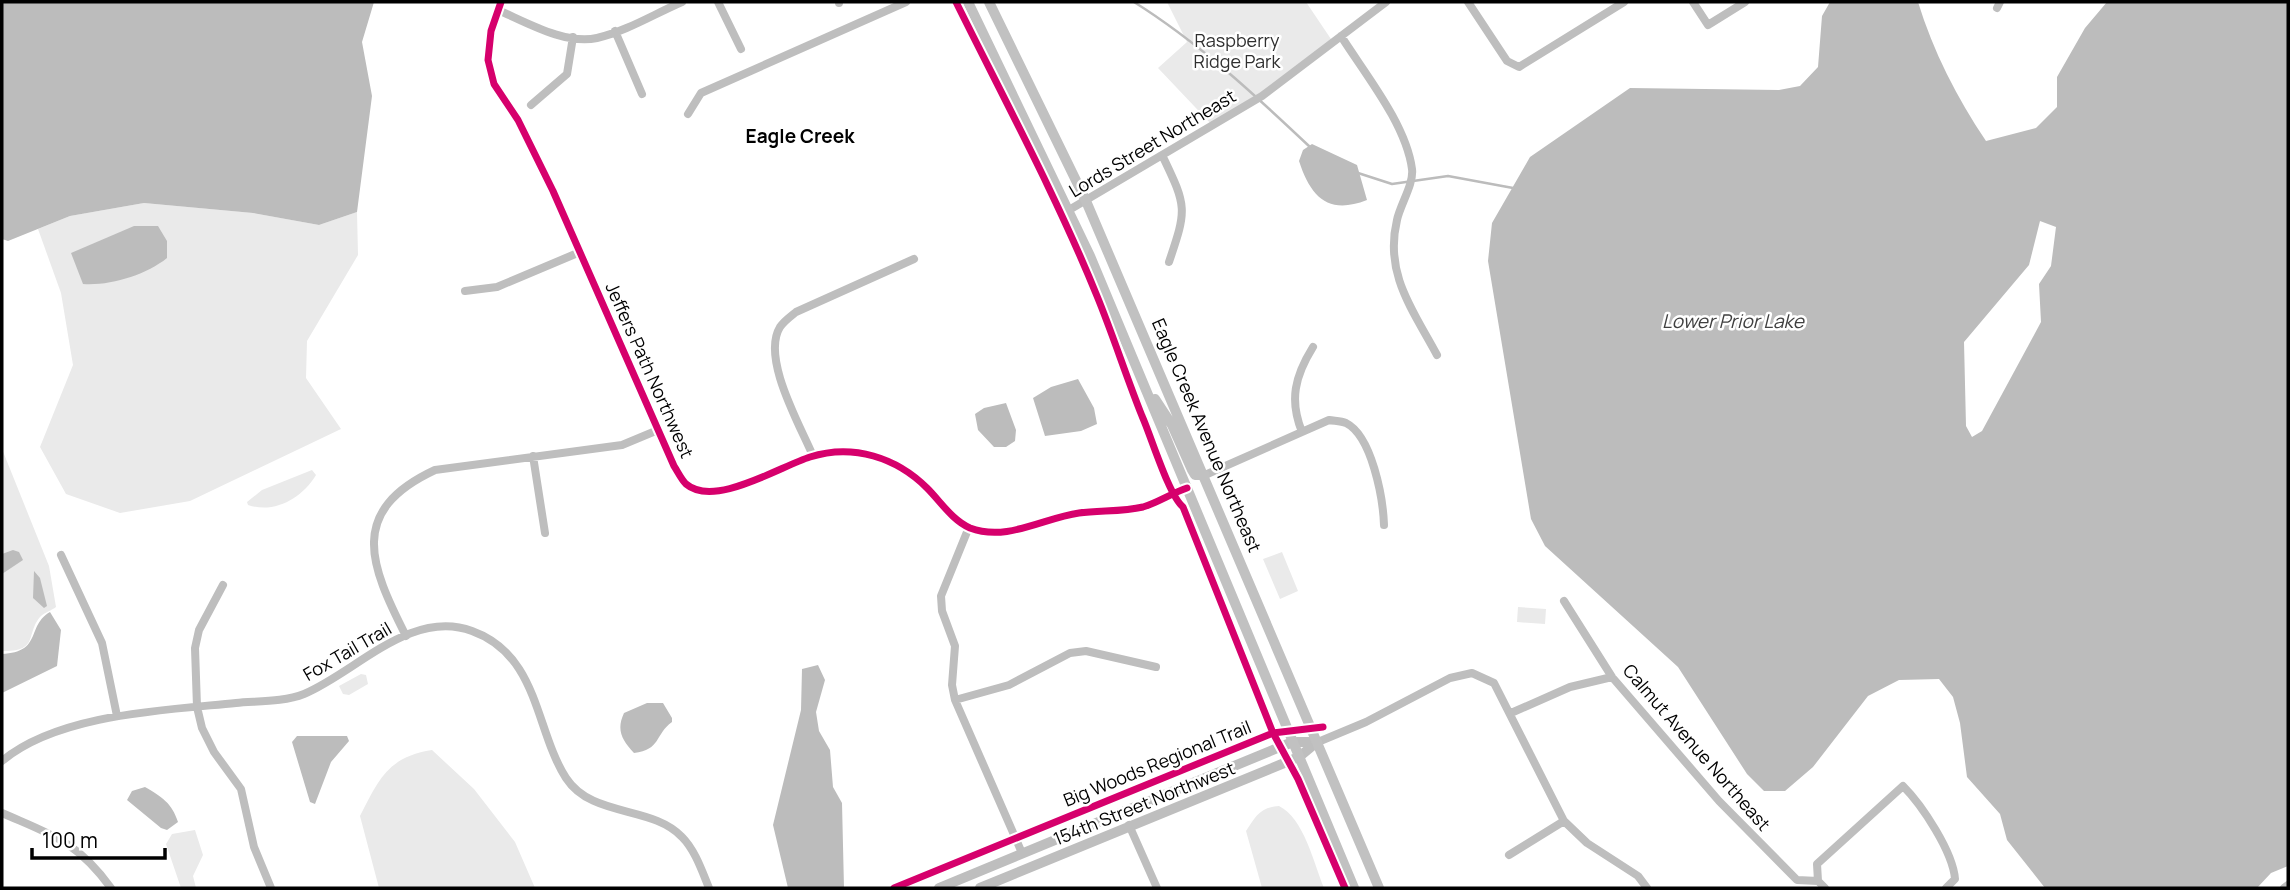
<svg xmlns="http://www.w3.org/2000/svg" width="2290" height="890" font-family="Manrope,sans-serif">
<rect width="100%" height="100%" fill="#fff"/>
<path fill="#eaeaea" d="M1167,2H1306L1333,42L1213,126L1158,68L1187,42Z
M144,203L253,213L319,225L357,212L358,255L307,341L306,378L341,429L190,501L120,513L66,494L40,447L73,365L61,293L38,229L70,216Z
M2,449L49,566L56,607C52,610 44,613 41,616C25,633 40,652 2,651Z
M312,470L316,475C302,498 275,514 248,505L247,502L262,490Z
M1282,552L1298,591L1280,599L1263,559Z
M1518,607L1546,609L1545,624L1517,622Z
M361,674L366,675L368,684L349,695L343,694L339,686Z
M432,750L474,789L515,842L535,888H379L360,816C379,779 388,757 432,750Z
M1279,806C1304,818 1314,864 1324,888H1262L1246,831C1255,817 1260,807 1279,806Z
M195,830L203,855L193,876L196,888H181L166,844L172,834Z"/>
<path fill="#bcbcbc" fill-rule="evenodd" d="M2,2H374L362,42L372,96L357,212L319,225L253,213L144,203L70,216L8,241L2,239Z
M1830,2H1918C1933,51 1957,98 1986,141L2036,128L2057,107V77L2085,28L2107,2H2288V866L2271,873L2257,888H2045L2007,840L2000,814L1967,777L1960,723L1953,697L1939,679L1899,680L1868,696L1813,767L1785,791H1764L1747,774L1678,667L1545,546L1531,519L1488,261L1492,223L1530,157L1630,88L1779,90L1800,86L1818,67L1822,16ZM2040,221L2056,227L2051,266L2039,284L2041,322L1982,431L1972,437L1966,426L1964,342L2029,265Z
M1312,144L1357,165L1367,200C1329,215 1311,198 1299,161L1303,150Z
M134,226H158L167,241V258C146,275 110,286 83,284L71,253Z
M1078,379L1094,408L1097,424L1081,431L1045,436L1033,398L1051,387Z
M1006,403L1016,430L1015,441L1006,447H994L978,430L975,414L984,408Z
M13,550L19,552L23,560L2,574V554Z
M34,571L40,578L47,606L44,608L33,598Z
M50,612L61,630L57,666L2,693V654C43,652 26,626 50,612Z
M818,665L825,680L816,712L819,731L830,750L833,787L842,803L844,888H788L773,825L801,710L802,669Z
M647,703H663L672,718V722C655,734 661,750 634,753C622,740 616,730 624,713Z
M297,736H347L349,741L331,762L315,804L310,802L292,742Z
M145,787C162,797 172,803 178,822L167,830L161,828L127,800L132,791Z"/>
<g fill="none" stroke-linecap="round" stroke-linejoin="round">
<path stroke="#bcbcbc" stroke-width="2.5" d="M1134,2C1198,42 1255,95 1310,147
M1358,173L1392,184L1448,176L1513,188"/>
<path stroke="#bebebe" stroke-width="8" d="M501,2L491,31L488,60L494,84L518,120L553,191L674,466C678,472 681,479 686,484C714,508 779,467 810,457C853,443 897,458 927,488C941,502 952,520 970,528C1007,542 1043,518 1079,513C1099,510 1122,512 1143,507C1157,503 1172,493 1187,488
M718,2L741,49
M839,2V3
M1468,2L1507,61L1519,67L1624,2
M1693,2L1708,25L1745,2
M1997,8L2000,2
M498,10C526,22 565,45 597,38C627,31 654,14 682,2
M615,31L642,94
M1341,36C1365,74 1406,124 1412,169C1414,184 1400,205 1397,220C1384,274 1413,310 1437,355
M531,105L567,74L573,37
M688,114L701,93L906,2
M1163,157C1187,207 1187,209 1169,262
M1069,210L1262,96L1386,2
M465,291L497,287L580,252
M1302,432C1289,400 1295,376 1313,347
M533,456L545,533
M813,456C800,425 761,358 780,327C784,321 791,316 796,312L914,259
M1205,475L1329,420C1334,421 1341,421 1346,423C1372,436 1383,498 1384,525
M969,527L941,596L942,611L955,646L952,685L955,700L1022,853
M61,555L102,643L117,716
M223,585L199,630L195,648L197,707L202,728L214,752L241,789L254,847L271,888
M1564,601L1612,677L1719,801L1797,880L1818,881L1825,888
M406,636C370,565 347,511 435,470L622,445L658,430
M955,700L1009,685L1070,653L1086,651L1156,667
M1511,713L1570,687L1612,677
M1318,742L1366,722L1450,678L1472,673L1494,683L1564,821L1587,843L1638,876L1647,888
M2,761C58,714 165,710 236,703C257,701 284,702 304,694C355,673 411,608 472,631C539,655 535,730 566,778C592,818 652,805 682,837C695,850 702,871 709,888
M2,813C52,835 77,841 111,888
M1129,825L1157,888
M1509,855L1564,821
M1818,881L1817,864L1903,786C1922,805 1953,852 1955,879L1946,888
M2284,888L2288,885"/>
<path stroke="#bebebe" stroke-width="10" d="M939,888L1280,747L1293,742H1318
M980,888L1299,757L1317,742"/>
<path stroke="#c1c1c1" stroke-width="10" d="M968,2L1090,256L1354,888
M989,2L1086,201L1379,888
M1155,399L1172,425L1192,470L1195,475H1205"/>
<g stroke="#fff" stroke-width="11">
<path id="cycleway" d="M501,2L491,31L488,60L494,84L518,120L553,191L674,466C678,472 681,479 686,484C714,508 779,467 810,457C853,443 897,458 927,488C941,502 952,520 970,528C1007,542 1043,518 1079,513C1099,510 1122,512 1143,507C1157,503 1172,493 1187,488
M956,2C1004,99 1056,195 1097,296C1113,335 1126,376 1142,416C1151,436 1169,496 1183,507L1273,733L1298,779L1345,888
M894,888L1273,733L1323,727"/>
</g>
<use href="#cycleway" stroke="#d6006c" stroke-width="7"/>
</g>
<g text-anchor="middle" dominant-baseline="central" stroke-width="5" stroke-linejoin="round" paint-order="stroke">
<g font-size="18" fill="#2f2f2f" stroke="#fff">
<text x="1237" y="40">Raspberry<tspan x="1237" dy="21">Ridge Park</tspan></text>
</g>
<g font-size="18" fill="#000" stroke="#fff">
<text transform="translate(1152 143) rotate(-31)">Lords Street Northeast</text>
<text transform="translate(650 370) rotate(66)">Jeffers Path Northwest</text>
<text transform="translate(1207 435) rotate(67)">Eagle Creek Avenue Northeast</text>
<text transform="translate(347 651) rotate(-30)">Fox Tail Trail</text>
<text transform="translate(1697 747) rotate(49)">Calmut Avenue Northeast</text>
<text transform="translate(1157 763) rotate(-22)">Big Woods Regional Trail</text>
<text transform="translate(1144 803) rotate(-22)">154th Street Northwest</text>
</g>
<g font-size="19" font-weight="bold" fill="#000" stroke="#fff">
<text x="800" y="136">Eagle Creek</text>
</g>
<g font-size="19" font-style="italic" fill="#404040" stroke="#fff">
<text x="1733" y="321">Lower Prior Lake</text>
</g>
</g>
<rect width="2290" height="890" fill="none" stroke="#000000" stroke-width="7"/>
<path d="M32 848v10h133v-10" fill="none" stroke="#000000" stroke-width="3.5"/>
<text x="42" y="848" font-size="21" fill="#000000" stroke="#ffffff" stroke-width="5" paint-order="stroke">100 m</text>
</svg>
